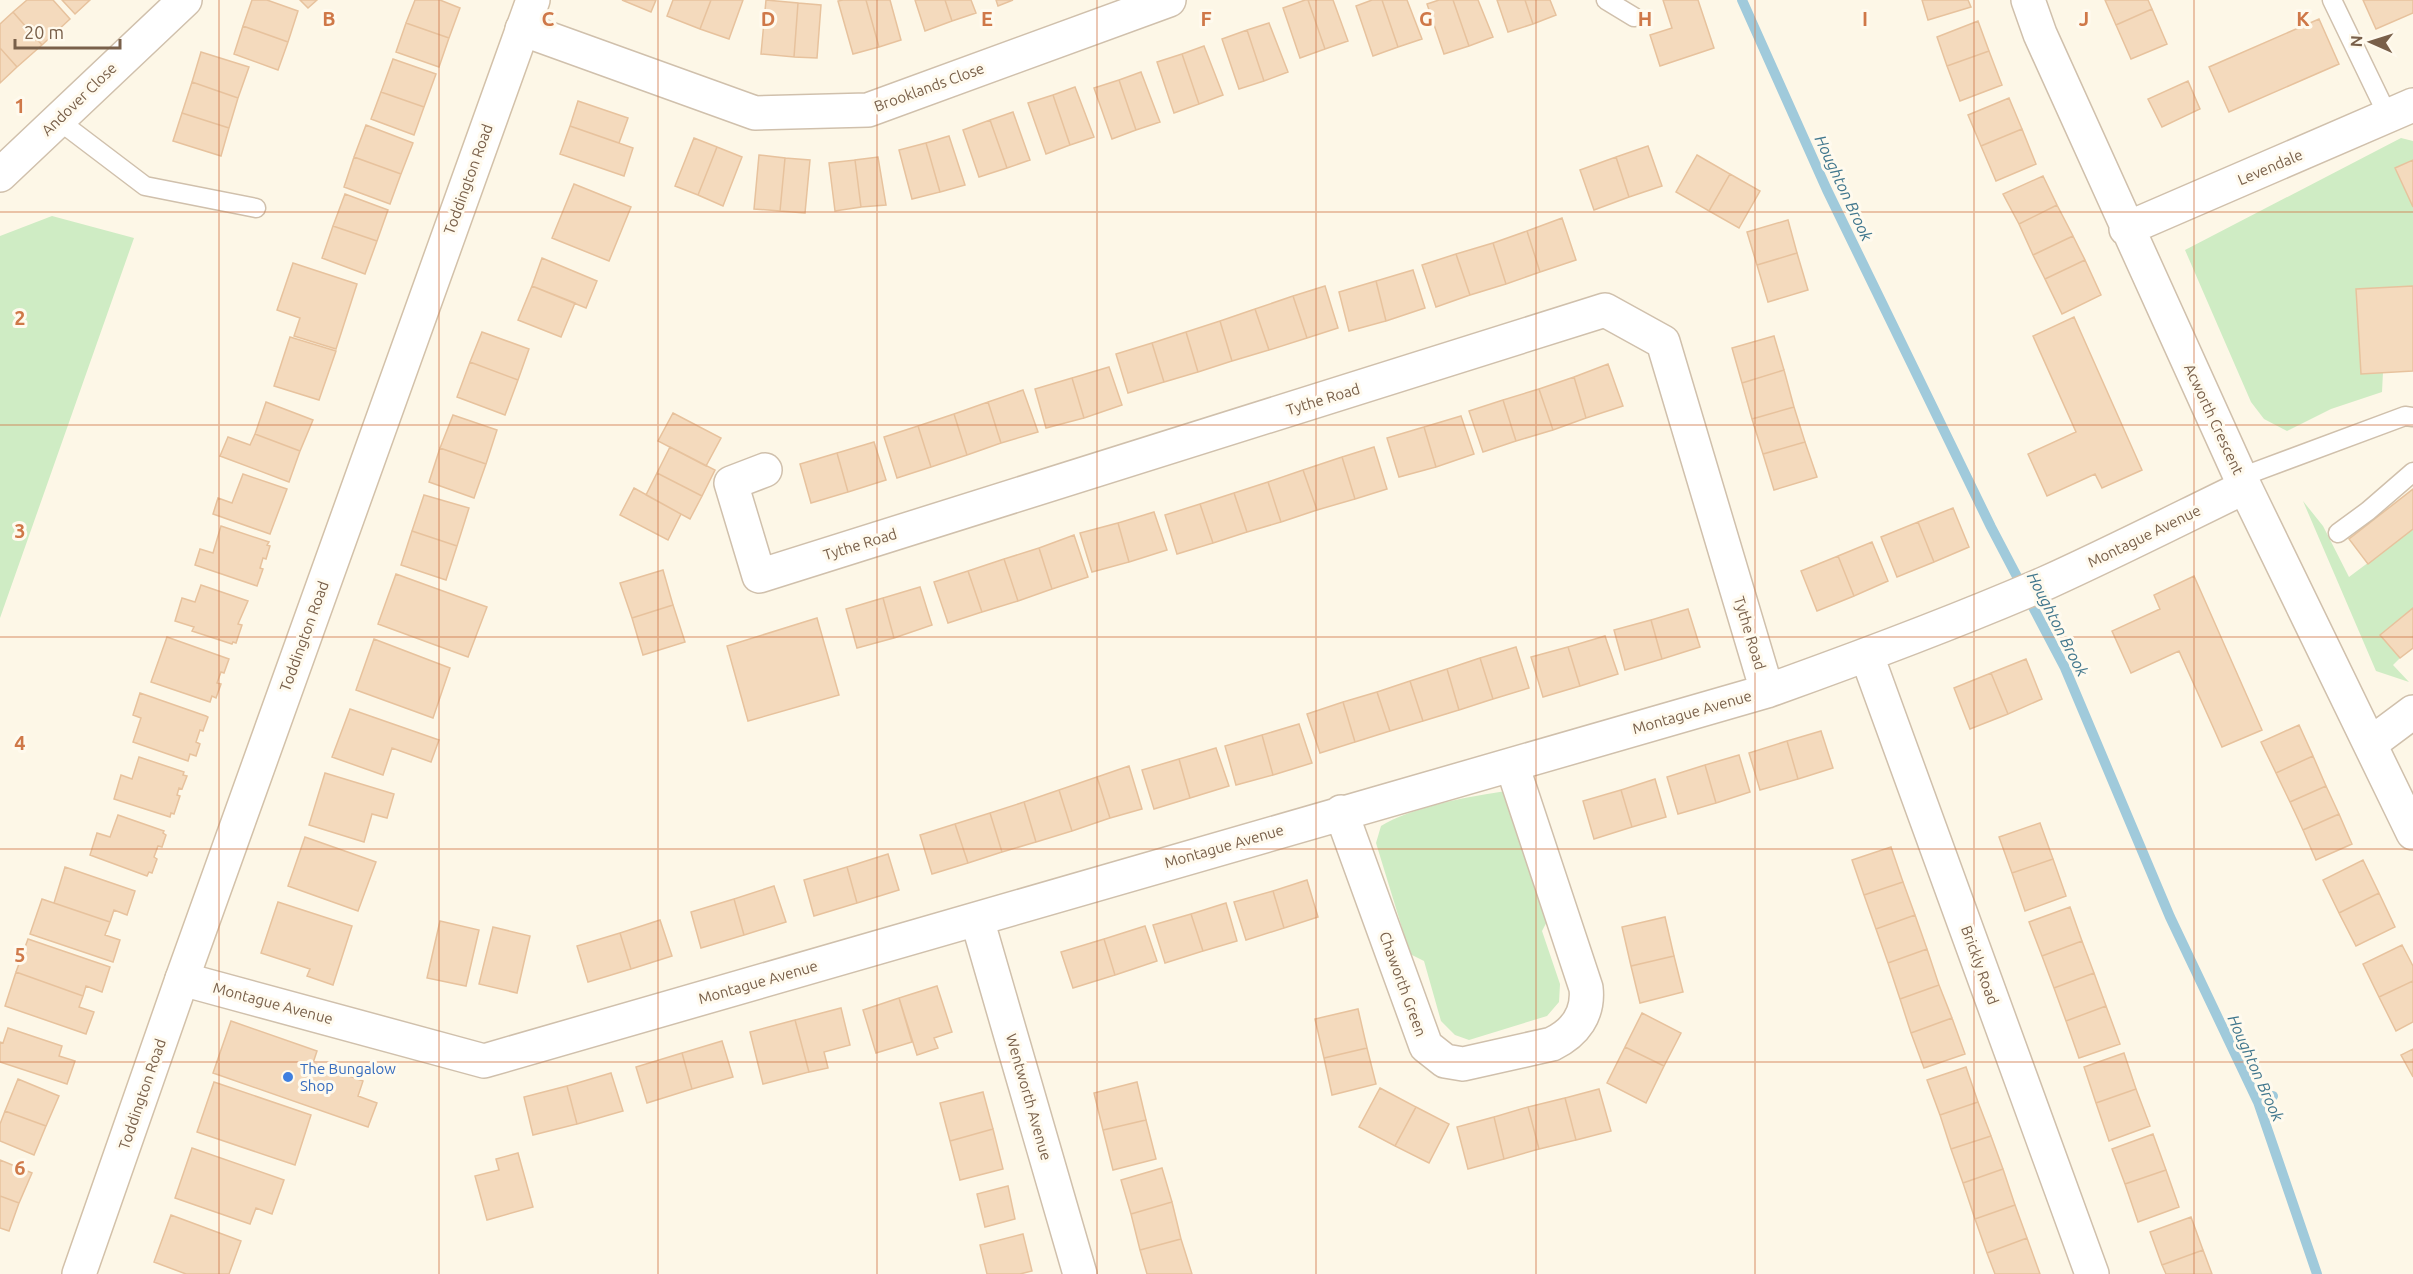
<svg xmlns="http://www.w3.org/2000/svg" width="2413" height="1274" font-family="Ubuntu,sans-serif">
<rect width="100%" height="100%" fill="#fdf7e7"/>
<path fill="#cfecc4" d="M2401,138L2413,141V160L2395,168L2413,207V286L2356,290L2361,373L2383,372L2382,392L2331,409L2287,431L2264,419L2251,402L2185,250Z
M52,216L134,238L0,618V236Z
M2303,501L2323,526L2349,577L2413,529V608L2381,635L2400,658L2393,665L2409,682L2376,671Z
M1508,791L1551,914L1542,931L1560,984L1559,1002L1547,1016L1469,1040L1455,1035L1441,1021L1424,961L1410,954L1376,843L1381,826C1409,808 1473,795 1508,791Z"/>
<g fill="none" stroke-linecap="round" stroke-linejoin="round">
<path stroke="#a0cadb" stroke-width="10" d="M1742,0L1827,190L1991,527L2065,668L2170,917L2258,1102L2317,1274
M2258,1102L2273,1096"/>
</g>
<path fill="#f4dabd" stroke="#e7c29d" stroke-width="1.5" d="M27,0H53L70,19L42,45L13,12Z
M62,0H90L75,14Z
M252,0H267L298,11L288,42L243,26Z
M300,0H317L308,8Z
M415,0H440L460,8L449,38L406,23Z
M622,0H656L651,12Z
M673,0H711L700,29L667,16Z
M711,0H743L729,39L700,29Z
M766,0L798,3L794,57L761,54Z
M843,0H866L879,47L853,54L838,1Z
M866,0H890L901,40L879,47Z
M915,0H945L952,21L925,31Z
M945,0H971L976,13L952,21Z
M996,0H1013L998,6Z
M1305,0H1308L1325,49L1300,58L1283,8Z
M1308,0H1333L1348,41L1325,49Z
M1372,0H1382L1398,47L1373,56L1356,6Z
M1382,0H1407L1422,39L1398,47Z
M1439,0H1453L1469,46L1444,54L1427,4Z
M1453,0H1478L1493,37L1469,46Z
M1497,0H1525L1533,24L1508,32Z
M1525,0H1550L1556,15L1533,24Z
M1663,0H1698L1714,48L1660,66L1650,35L1672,28Z
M1922,0H1968L1971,7L1928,20Z
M2105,0H2148L2152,9L2116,25Z
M2363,0H2413V13L2376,29Z
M798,3L821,5L817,58L794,57Z
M2152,9L2167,44L2131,59L2116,25Z
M13,12L42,45L17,67L0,48V24Z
M2319,19L2339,64L2229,112L2209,67Z
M1978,21L1989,51L1947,66L1937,37Z
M406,23L449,38L439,67L396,52Z
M1269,23L1288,72L1264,81L1247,30Z
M243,26L288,42L278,70L234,54Z
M1247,30L1264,81L1239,89L1222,39Z
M1204,46L1223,95L1199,104L1182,54Z
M0,48L17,67L0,83Z
M1989,51L2002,85L1960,101L1947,66Z
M201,52L249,67L238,98L192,82Z
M1182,54L1199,104L1174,113L1157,62Z
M393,59L436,74L424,107L381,92Z
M1141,72L1160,122L1136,130L1119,80Z
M1119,80L1136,130L1112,139L1094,88Z
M2188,81L2200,109L2162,127L2148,99Z
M192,82L238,98L229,128L182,113Z
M1075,87L1094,137L1070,145L1053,95Z
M381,92L424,107L414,135L371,119Z
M1053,95L1070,145L1046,154L1028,103Z
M2009,98L2022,129L1981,146L1968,115Z
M578,101L628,118L619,143L570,126Z
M1013,112L1030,160L1007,168L990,120Z
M182,113L229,128L221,156L173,141Z
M990,120L1007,168L979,177L963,130Z
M366,125L413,143L401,174L354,157Z
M570,126L633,148L624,176L560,154Z
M2022,129L2036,164L1996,181L1981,146Z
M949,136L965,185L940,192L926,143Z
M694,138L717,147L698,195L675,186Z
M926,143L940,192L912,199L899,150Z
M1648,146L1662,186L1629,197L1616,157Z
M717,147L742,157L723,206L698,195Z
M759,155L785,158L780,211L754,209Z
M1697,155L1730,174L1709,211L1676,192Z
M354,157L401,174L390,204L344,187Z
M878,157L886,205L861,207L855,160Z
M1616,157L1629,197L1594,210L1580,170Z
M785,158L810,160L805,213L780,211Z
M855,160L861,207L835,211L829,163Z
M2413,160V207L2395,168Z
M1730,174L1760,191L1739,228L1709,211Z
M2043,176L2057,205L2019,224L2003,194Z
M574,184L631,207L609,261L552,238Z
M345,194L388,210L377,241L333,226Z
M2057,205L2073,236L2033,255L2019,224Z
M1562,218L1576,260L1540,272L1527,231Z
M1788,220L1797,253L1757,265L1747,232Z
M333,226L377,241L365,274L322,258Z
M1527,231L1540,272L1506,284L1493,243Z
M2073,236L2085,260L2045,279L2033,255Z
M1493,243L1506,284L1470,295L1456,254Z
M1797,253L1808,290L1768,302L1757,265Z
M1456,254L1470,295L1436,307L1422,265Z
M542,258L597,281L586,308L532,286Z
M2085,260L2101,295L2062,314L2045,279Z
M293,263L357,284L336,349L294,336L300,318L277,310Z
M1413,270L1425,308L1386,321L1376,281Z
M1376,281L1386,321L1349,331L1339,292Z
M532,286L575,303L561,337L518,320Z
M1325,286L1338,328L1307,338L1293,296Z
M2413,286V371L2361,374L2356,289Z
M1293,296L1307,338L1269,350L1255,309Z
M1255,309L1269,350L1232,361L1220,321Z
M2074,317L2142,470L2102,488L2095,474L2047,496L2028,454L2076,432L2033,336Z
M1220,321L1232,361L1198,372L1186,332Z
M482,332L529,349L518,380L470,362Z
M1186,332L1198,372L1164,382L1152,343Z
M1774,336L1784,370L1742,383L1732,348Z
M290,337L336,351L319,400L274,386Z
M1152,343L1164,382L1128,393L1116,354Z
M470,362L518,380L505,415L457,397Z
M1608,364L1623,406L1586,418L1574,377Z
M1109,367L1122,405L1084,418L1072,378Z
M1784,370L1794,407L1752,419L1742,383Z
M1574,377L1586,418L1553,430L1539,389Z
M1072,378L1084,418L1046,428L1035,389Z
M1539,389L1553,430L1516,441L1503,400Z
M1023,390L1038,432L1001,443L988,402Z
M1503,400L1516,441L1483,452L1469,411Z
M266,402L313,420L300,451L255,434Z
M988,402L1001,443L967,455L954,414Z
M1794,407L1805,442L1763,454L1752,419Z
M673,413L721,438L706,466L658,441Z
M954,414L967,455L931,467L918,426Z
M453,415L497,430L486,464L440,448Z
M1461,416L1474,454L1436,467L1424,427Z
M918,426L931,467L897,478L884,437Z
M1424,427L1436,467L1399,477L1387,438Z
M255,434L300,451L289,482L220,456L228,437L250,445Z
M874,442L886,480L848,492L837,453Z
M1805,442L1817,477L1774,490L1763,454Z
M670,447L715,470L702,496L657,473Z
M1374,447L1387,489L1355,499L1342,457Z
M440,448L486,464L474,498L429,482Z
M837,453L848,492L811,503L800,464Z
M1342,457L1355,499L1317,510L1303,470Z
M1303,470L1317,510L1281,522L1268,482Z
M657,473L702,496L690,519L646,495Z
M243,474L287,489L270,534L213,514L218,498L232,503Z
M1268,482L1281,522L1247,532L1234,493Z
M634,488L681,514L668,540L620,515Z
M2413,489V529L2368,564L2349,539Z
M1234,493L1247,532L1213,543L1200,504Z
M424,495L469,508L457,546L412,531Z
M1200,504L1213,543L1177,554L1165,515Z
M1953,508L1969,547L1934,562L1918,522Z
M1154,512L1167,550L1129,562L1118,523Z
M1918,522L1934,562L1897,577L1881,537Z
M1118,523L1129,562L1092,572L1080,533Z
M221,526L269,542L267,545L270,546L266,559L263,558L260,568L263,569L257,586L195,565L200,549L213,553Z
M412,531L457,546L446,580L401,565Z
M1074,535L1088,577L1052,589L1039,548Z
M1872,542L1888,581L1854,596L1838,556Z
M1039,548L1052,589L1018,601L1004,559Z
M1838,556L1854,596L1817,611L1801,571Z
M1004,559L1018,601L982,612L968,571Z
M663,570L673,605L632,618L620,583Z
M968,571L982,612L948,623L934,582Z
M396,574L487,607L468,657L378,624Z
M2194,576L2262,730L2222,747L2179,651L2131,673L2112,631L2160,609L2154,595Z
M201,585L248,601L238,624L242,625L236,643L233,642L232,644L192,631L194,627L175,621L182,598L195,602Z
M920,587L932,625L894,638L883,598Z
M883,598L894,638L857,648L846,609Z
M673,605L685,642L643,655L632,618Z
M2413,608V648L2400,658L2380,635Z
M1688,609L1700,647L1662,659L1651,620Z
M817,618L839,695L748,721L727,646Z
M1651,620L1662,659L1625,670L1614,630Z
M1605,636L1618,674L1580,686L1568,647Z
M167,637L229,659L224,673L221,672L217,683L221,684L216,698L212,696L210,702L151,682Z
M374,639L450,668L433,718L356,690Z
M1516,647L1529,688L1493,699L1480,658Z
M1568,647L1580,686L1543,697L1531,657Z
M1480,658L1493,699L1459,710L1447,669Z
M2026,659L2042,699L2008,714L1991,673Z
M1447,669L1459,710L1423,721L1410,681Z
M1991,673L2008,714L1970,729L1954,688Z
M1410,681L1423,721L1390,731L1377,692Z
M1377,692L1390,731L1355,742L1343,702Z
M140,693L206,716L208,717L203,731L200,730L196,742L200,744L196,756L190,754L188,761L133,742L141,718L133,715Z
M1343,702L1355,742L1320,753L1307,714Z
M350,709L439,740L431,762L392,748L383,775L332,757Z
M1299,724L1312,763L1273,775L1262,735Z
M2299,725L2313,756L2276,773L2261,742Z
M1821,731L1833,768L1798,779L1787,741Z
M1262,735L1273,775L1236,785L1225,746Z
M1787,741L1798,779L1760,790L1749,753Z
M1216,748L1229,786L1190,798L1179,759Z
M1739,755L1750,792L1716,803L1705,765Z
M2313,756L2326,786L2290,802L2276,773Z
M139,757L184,772L183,775L187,776L182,789L179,788L177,795L180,796L174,814L171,813L170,817L114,799L121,775L132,779Z
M1179,759L1190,798L1154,809L1142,770Z
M1705,765L1716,803L1678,814L1667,777Z
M1129,766L1142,809L1110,818L1097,777Z
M325,773L394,794L387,818L372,814L364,842L309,825Z
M1097,777L1110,818L1072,831L1059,790Z
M1655,779L1666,817L1632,827L1621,790Z
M2326,786L2339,814L2303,830L2290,802Z
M1059,790L1072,831L1036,842L1024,802Z
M1621,790L1632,827L1594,839L1583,801Z
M1024,802L1036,842L1002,852L990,813Z
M990,813L1002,852L968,863L955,824Z
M2339,814L2352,844L2316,860L2303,830Z
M118,815L164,831L163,833L166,835L162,847L158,846L154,857L157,859L152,873L149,872L147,876L90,855L97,833L110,837Z
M2040,823L2053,859L2012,873L1999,837Z
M955,824L968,863L932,874L920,835Z
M305,837L376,862L358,911L288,886Z
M1891,847L1903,882L1864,895L1852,860Z
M888,854L899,890L857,903L847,867Z
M2053,859L2066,896L2025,911L2012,873Z
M2363,860L2379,893L2339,913L2323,880Z
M65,867L135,891L127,915L114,910L110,922L54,903Z
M847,867L857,903L814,916L804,880Z
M1307,880L1318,917L1284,928L1273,891Z
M1903,882L1915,915L1876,929L1864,895Z
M774,886L786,922L744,935L734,899Z
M1273,891L1284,928L1246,940L1234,902Z
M2379,893L2395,927L2356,946L2339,913Z
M42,899L110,922L105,935L120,940L113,962L30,934Z
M734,899L744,935L701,948L691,912Z
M278,902L352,926L333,985L307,976L310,969L261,953Z
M1226,903L1237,941L1203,951L1191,914Z
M2070,907L2082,941L2042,956L2029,922Z
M1191,914L1203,951L1165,963L1153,925Z
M1915,915L1927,949L1888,963L1876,929Z
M1665,917L1674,956L1631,966L1622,927Z
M660,920L672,956L631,969L620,933Z
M440,921L479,930L466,986L427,978Z
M1145,926L1157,961L1115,975L1104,939Z
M493,927L530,936L517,993L479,984Z
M620,933L631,969L588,982L577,946Z
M28,939L110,967L102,992L86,986L83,996L16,972Z
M1104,939L1115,975L1073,988L1061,952Z
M2082,941L2094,973L2054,988L2042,956Z
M2402,945L2413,966V981L2379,997L2363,964Z
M1927,949L1939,985L1900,999L1888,963Z
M1674,956L1683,992L1640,1003L1631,966Z
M16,972L83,996L79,1007L94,1012L86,1034L5,1006Z
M2094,973L2106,1006L2066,1021L2054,988Z
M2413,981V1022L2396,1031L2379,997Z
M1939,985L1952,1018L1911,1033L1900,999Z
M937,986L952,1032L934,1038L938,1048L917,1055L899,998Z
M899,998L912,1042L876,1053L863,1010Z
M2106,1006L2120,1044L2079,1058L2066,1021Z
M841,1008L850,1045L824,1052L828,1068L809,1072L795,1020Z
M1358,1009L1367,1048L1324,1058L1315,1019Z
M1642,1013L1681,1033L1664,1066L1625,1047Z
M1952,1018L1965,1054L1924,1068L1911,1033Z
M795,1020L809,1072L763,1084L750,1032Z
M231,1021L317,1051L313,1063L363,1081L358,1096L377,1103L368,1127L213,1073Z
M8,1028L62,1046L59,1056L75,1061L67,1084L0,1062V1042L3,1043Z
M722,1041L733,1077L692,1089L682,1053Z
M1625,1047L1664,1066L1646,1103L1607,1083Z
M1367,1048L1376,1084L1332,1095L1324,1058Z
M2413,1049V1077L2401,1055Z
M682,1053L692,1089L647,1103L636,1067Z
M2124,1053L2136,1089L2096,1103L2084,1067Z
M1966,1067L1978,1102L1940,1115L1927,1080Z
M611,1073L623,1111L577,1124L567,1086Z
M18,1079L59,1096L46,1126L5,1111Z
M214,1082L311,1115L295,1165L197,1132Z
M1137,1082L1146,1120L1103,1130L1094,1093Z
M567,1086L577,1124L533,1135L524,1097Z
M1380,1088L1416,1107L1395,1146L1359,1127Z
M1599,1089L1611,1131L1576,1140L1565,1098Z
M2136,1089L2150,1126L2109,1141L2096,1103Z
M983,1092L993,1129L950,1141L940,1103Z
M1565,1098L1576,1140L1539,1149L1528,1107Z
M1978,1102L1991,1136L1951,1149L1940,1115Z
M1416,1107L1449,1124L1429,1163L1395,1146Z
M1528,1107L1539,1149L1504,1159L1494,1117Z
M5,1111L46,1126L34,1155L0,1141V1124Z
M1494,1117L1504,1159L1468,1169L1457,1127Z
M1146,1120L1156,1159L1113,1170L1103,1130Z
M993,1129L1003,1169L960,1180L950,1141Z
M2153,1134L2166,1170L2125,1184L2112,1149Z
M1991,1136L2003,1169L1963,1183L1951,1149Z
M192,1148L284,1180L272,1214L256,1208L250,1224L175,1198Z
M518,1153L533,1207L487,1220L475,1176L499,1170L496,1159Z
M0,1160L32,1173L19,1203L0,1196Z
M1162,1168L1172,1202L1131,1214L1121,1180Z
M2003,1169L2015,1205L1975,1219L1963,1183Z
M2166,1170L2179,1207L2138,1222L2125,1184Z
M1008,1186L1015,1219L985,1227L977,1194Z
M0,1196L19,1203L9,1231L0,1228Z
M1172,1202L1181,1239L1140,1250L1131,1214Z
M2015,1205L2027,1238L1987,1253L1975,1219Z
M171,1215L241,1241L229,1274H186L154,1262Z
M2191,1217L2203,1250L2162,1265L2150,1232Z
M1023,1234L1032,1271L1020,1274H987L980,1245Z
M2027,1238L2040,1274H1995L1987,1253Z
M1181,1239L1192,1274H1147L1140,1250Z
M2203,1250L2212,1274H2166L2162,1265Z"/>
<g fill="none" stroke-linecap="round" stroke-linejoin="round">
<g stroke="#d0c0ac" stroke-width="21">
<path id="lane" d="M1606,0L1634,17
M2332,0L2388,116
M58,120L145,186L256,208
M2241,477L2405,416L2413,417
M2338,533L2368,511L2413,472"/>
</g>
<g stroke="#d0c0ac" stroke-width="36">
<path id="street" d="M2028,0L2040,34L2245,487L2413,833
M522,29L755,113L868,110L1169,0
M0,175L185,0
M2126,229L2413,105
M765,470L731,483L759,576L1605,310L1663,342L1767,691
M1867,656L2092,1274
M2370,744L2413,712
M1341,812L1426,1046L1445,1061L1463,1064L1552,1044C1575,1033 1589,1014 1586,988L1512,765
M977,919L1080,1274
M182,979L484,1061L1767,691C1862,657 1956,622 2048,582C2114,552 2179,519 2245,487"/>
</g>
<g stroke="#d3c1a9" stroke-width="36">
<path id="secondary" d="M79,1274L182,979L533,0"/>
</g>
<use href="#lane" stroke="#fff" stroke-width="18"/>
<use href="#street" stroke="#fff" stroke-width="33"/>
<use href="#secondary" stroke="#fff" stroke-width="33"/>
</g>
<path fill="none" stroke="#cf7848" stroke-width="1.5" stroke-opacity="0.55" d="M219,0V1274M439,0V1274M658,0V1274M877,0V1274M1097,0V1274M1316,0V1274M1536,0V1274M1755,0V1274M1974,0V1274M2194,0V1274M0,212H2413M0,425H2413M0,637H2413M0,849H2413M0,1062H2413"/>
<circle fill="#3f7fe0" stroke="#fffaee" stroke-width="2" cx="288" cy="1077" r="6"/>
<g text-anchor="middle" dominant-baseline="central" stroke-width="6" stroke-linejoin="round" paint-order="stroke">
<g font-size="15" fill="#79604a" stroke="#fffaee">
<text transform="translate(929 87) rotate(-20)">Brooklands Close</text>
<text transform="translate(79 99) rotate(-44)">Andover Close</text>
<text transform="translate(2270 167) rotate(-23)">Levendale</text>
<text transform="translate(468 179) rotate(-70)">Toddington Road</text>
<text transform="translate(1323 399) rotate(-17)">Tythe Road</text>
<text transform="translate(2214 419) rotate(65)">Acworth Crescent</text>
<text transform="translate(2144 536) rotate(-26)">Montague Avenue</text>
<text transform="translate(860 544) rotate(-17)">Tythe Road</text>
<text transform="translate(1750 633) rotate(73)">Tythe Road</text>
<text transform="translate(304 636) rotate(-70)">Toddington Road</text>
<text transform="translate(1692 712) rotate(-16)">Montague Avenue</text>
<text transform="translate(1224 846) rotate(-16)">Montague Avenue</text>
<text transform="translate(1980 965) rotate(70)">Brickly Road</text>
<text transform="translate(758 982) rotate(-16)">Montague Avenue</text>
<text transform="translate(1403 984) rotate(70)">Chaworth Green</text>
<text transform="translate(273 1003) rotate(15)">Montague Avenue</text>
<text transform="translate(142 1094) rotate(-71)">Toddington Road</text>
<text transform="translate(1029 1097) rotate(74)">Wentworth Avenue</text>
</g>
<g font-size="15" fill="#366cbe" stroke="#fffaee" text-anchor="start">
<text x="300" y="1068">The Bungalow<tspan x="300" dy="17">Shop</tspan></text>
</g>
<g font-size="16" font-style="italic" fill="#41778d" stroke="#fffaee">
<text transform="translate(1844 188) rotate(65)">Houghton Brook</text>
<text transform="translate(2058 624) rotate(63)">Houghton Brook</text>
<text transform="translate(2256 1068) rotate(66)">Houghton Brook</text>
</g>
</g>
<g font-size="20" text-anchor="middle" font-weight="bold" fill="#cf7848" stroke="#fffaee" stroke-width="6" stroke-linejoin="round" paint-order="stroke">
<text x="329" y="26">B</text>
<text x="548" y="26">C</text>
<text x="768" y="26">D</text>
<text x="987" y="26">E</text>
<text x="1206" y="26">F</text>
<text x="1426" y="26">G</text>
<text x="1645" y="26">H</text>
<text x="1865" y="26">I</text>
<text x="2084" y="26">J</text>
<text x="2303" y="26">K</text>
<text x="20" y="113">1</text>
<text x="20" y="325">2</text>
<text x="20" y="538">3</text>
<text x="20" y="750">4</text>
<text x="20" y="962">5</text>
<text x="20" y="1175">6</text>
</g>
<g transform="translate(2371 42) rotate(273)" stroke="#fffaee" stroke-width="4.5" paint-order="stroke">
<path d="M0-4.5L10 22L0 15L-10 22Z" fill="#79604a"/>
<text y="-9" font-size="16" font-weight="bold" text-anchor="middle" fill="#79604a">N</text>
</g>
<path d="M15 39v9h105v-9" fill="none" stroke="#79604a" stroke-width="3"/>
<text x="24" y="39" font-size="18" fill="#79604a" stroke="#fffaee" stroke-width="4.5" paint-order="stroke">20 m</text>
</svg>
